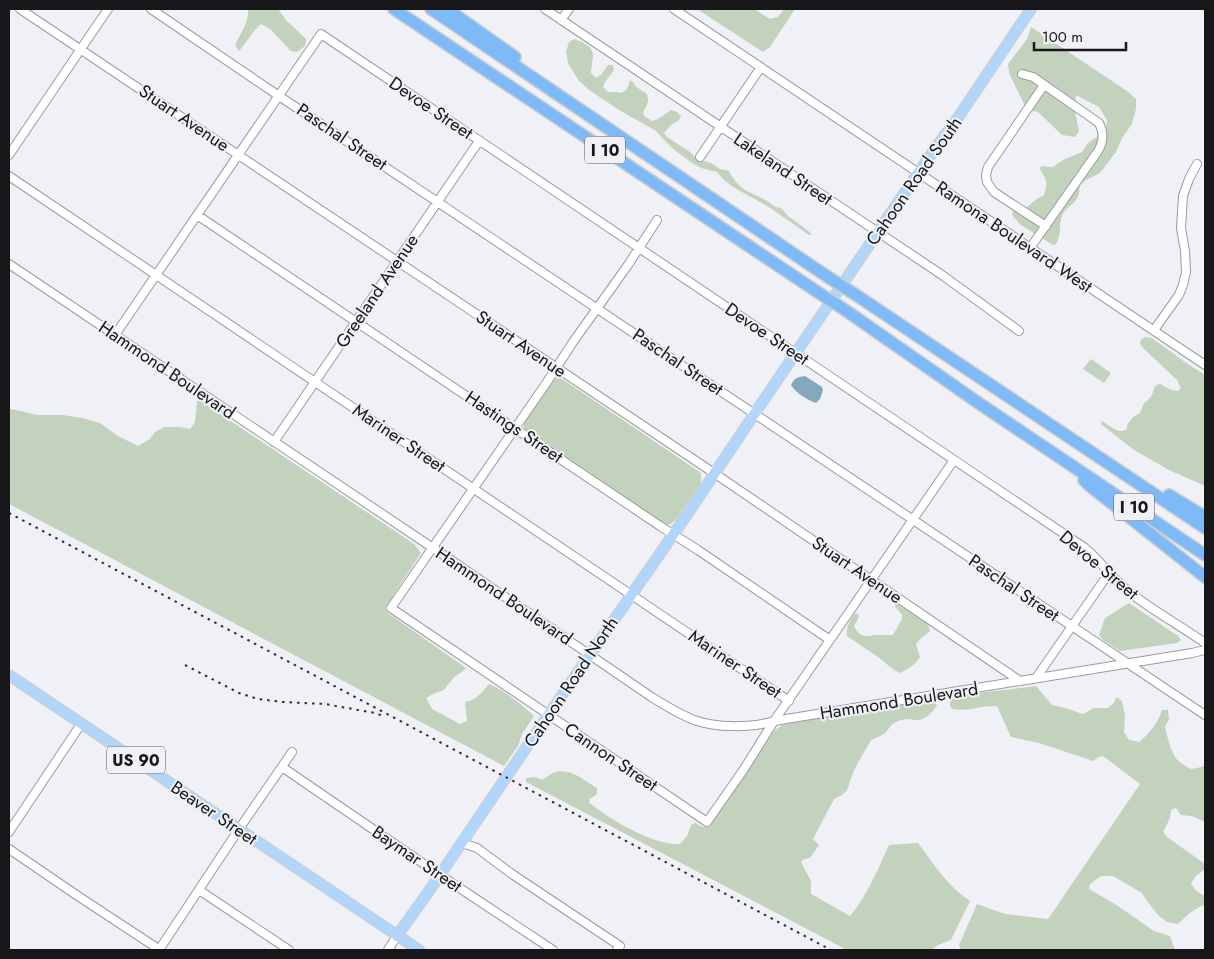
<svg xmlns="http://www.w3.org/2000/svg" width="1214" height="959" font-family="Jost,sans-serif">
<rect width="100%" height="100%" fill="#eff1f6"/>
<path fill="#c2d2bc" d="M248,9H278L286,20L306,39L305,46L297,52L291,51L270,29L261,24C252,32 247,42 239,51L235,45C240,35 250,20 248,9Z
M697,9H754L770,19L778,17L784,9H795L770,47L763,52Z
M1031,27L1127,91L1136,99V109L1132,124L1122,138L1116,152L1100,173L1086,180L1080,185C1079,207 1069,201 1062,216C1060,221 1060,227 1060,232C1059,236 1058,240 1056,244L1053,245L1021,225L1012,215L1013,210L1020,213C1030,206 1033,200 1044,195C1048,185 1047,178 1040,170L1041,166L1053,167L1063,160L1082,152L1087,144L1098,136L1106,127L1107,120L1099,107L1076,95L1075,112L1079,131L1075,137L1062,135L1038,112L1027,110L1009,73L1008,64L1027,39Z
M574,39C582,42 592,45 593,55C593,61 591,67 591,73L596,78L601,75L608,65H613L614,70L605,82L603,87L608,92H618L622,93L627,89L630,80L633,82L635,86L647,94C648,97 648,99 648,101C647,107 642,110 644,116L652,121L658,119L671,110L677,112L681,116L679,120L671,125L664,133L667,137L690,152L697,159L711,163L720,169L729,171C740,192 748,190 767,201C772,204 774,208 781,208L788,216L811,233V235H809L769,207L733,187L724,180L717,172L701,168L692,163L672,148L656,131L619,110L589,90L579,81L568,63L566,52L569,42Z
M1145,337L1152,338L1185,362L1205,375V486L1169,470L1134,450L1101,424L1102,421C1110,426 1119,435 1127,429V425L1133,417L1140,413L1144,403C1151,399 1153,393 1155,386L1160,384L1171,390L1178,391L1181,388L1177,380L1142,347L1140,343L1141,340Z
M1091,359L1111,373L1104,383L1083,369Z
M561,378L701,473V483L677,518L671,524L666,525L537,439L524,429V423L555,379Z
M197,401H201L414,544L421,553L385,608L388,613L466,668L462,672L454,677L444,690L435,693L426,698L432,709L460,724L467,721L465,702C477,700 482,692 489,684C506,691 520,703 534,716L522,734L518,746L504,766L9,504V409L16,410L38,415H62L83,418L100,423L118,436L138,446L150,439L155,432L164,427H180L190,429L195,422Z
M896,603L921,620L927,623L929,627L930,631C925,636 920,638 916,644L920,657C915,665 908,669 900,673L894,670L878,657L847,636C846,626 850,621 855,613L859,615L857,621L854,626C859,637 865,637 875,635C881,635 887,635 893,635L902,619V615L895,606Z
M1129,603L1178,636L1181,640L1177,643L1120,651L1103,640L1099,635L1105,618Z
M1036,686L1052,705L1065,708L1083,714L1094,708H1108L1114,703L1116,697L1122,701L1125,716L1124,732L1129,740L1139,742C1150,733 1158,723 1162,710H1168L1169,720L1165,726C1166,733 1171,751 1175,757C1178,762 1186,766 1191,769L1202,767L1205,765V822L1192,816L1181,815L1176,808L1171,810L1170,818L1163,832L1167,837L1205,864V869L1196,876L1191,883C1193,888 1199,894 1205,896V905C1192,909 1188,915 1178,924L1167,922L1158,915L1147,901L1142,893L1113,876H1101L1090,884L1089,889L1115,904L1154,931L1170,936L1175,950H961L959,945L977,904L1005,914L1048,919L1140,784L1103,756L1099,757L1093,761L1039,743L1011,737L997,706C982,705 967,712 952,709L950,705V700L962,695Z
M925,699L933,701L937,705C934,711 926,719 919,720C909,721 909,716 896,722C891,724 889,729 885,733C881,736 876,738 871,740L854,770L847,790L842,795L834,799L813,839L819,845L810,858L804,859L801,862L811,881V894L850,916C867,896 878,869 889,845L918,843C934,864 948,887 970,901L951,940L938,945L932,950H847L526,782V778L535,777L542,780C546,778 551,773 556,772C572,768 584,781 597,788V794L590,799L589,802C606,818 657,847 680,844L687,836L691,825L695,823L703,827H709L775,730L782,725Z"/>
<path fill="#85a8bb" d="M805,376L822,387L823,390L820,399L816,403C807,400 796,393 791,385C794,378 798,377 805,376Z"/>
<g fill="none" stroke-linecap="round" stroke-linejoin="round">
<g stroke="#999ba0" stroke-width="10">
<path id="minor" d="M20,9L714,473L1020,681
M151,9L279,96L1205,715
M545,9L942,275L1019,331
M674,9L1205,365
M561,20L569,9
M1022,74L1033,77L1099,123C1104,133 1104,141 1098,151L1030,248
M1044,85L988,167L986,175L987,182L994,192L1046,226
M9,155L108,9
M700,157L761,67
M9,176L789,701
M197,215L660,526L698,550L830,640
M657,220L628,265L573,342L547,382L391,608L707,822L744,769L774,721L954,460
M9,264L445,556L653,698C666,706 679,714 694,720C716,728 752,728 774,721L1192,653L1205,650
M1154,330L1179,295L1183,285L1186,272L1185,251L1181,228L1183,196L1189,179L1197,164
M115,335L321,34L1085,548C1102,562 1114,581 1132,594C1155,612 1181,626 1205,643
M274,442L479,141
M1036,678L1109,573
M282,767L440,875L553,950
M9,832L81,724
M462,843L477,848L512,874L620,946L617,950
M9,849L78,896L160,950
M199,890L289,950
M159,950L239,829L292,752
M388,950L397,936"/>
</g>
<g stroke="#ccc" stroke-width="12">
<path id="major" d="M9,675L419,950
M397,936L429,891L549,714L686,516L755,413L918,173L944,136L951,128L1031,9"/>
</g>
<g stroke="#ccc" stroke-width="14">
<path id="highway" d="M394,9L816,291
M431,9L825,275
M447,9L515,57
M859,297L1205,528
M848,312L980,404L1205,555
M1084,480L1090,486L1205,577
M1169,495L1205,517"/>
</g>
<use href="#minor" stroke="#fff" stroke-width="8"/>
<use href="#major" stroke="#b2d6fb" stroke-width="10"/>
<use href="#highway" stroke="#7fbaf8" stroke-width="11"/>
<path stroke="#2e2e30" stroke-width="2" stroke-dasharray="2.5 5" stroke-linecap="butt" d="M9,513L831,950
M185,665L239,693L258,699L283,702L325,704L375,713L383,716"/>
<g stroke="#ccc" stroke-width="14" stroke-linecap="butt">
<path id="highway-bridge" d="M825,275L859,297
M816,291L848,312"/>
</g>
<use href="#highway-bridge" stroke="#7fbaf8" stroke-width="11"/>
</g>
<g text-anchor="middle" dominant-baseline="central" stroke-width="4" stroke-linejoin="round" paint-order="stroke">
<g fill="#eff1f6" stroke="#58585b" stroke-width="1">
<rect x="585" y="136.5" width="40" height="27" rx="4"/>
<rect x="1114" y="493.5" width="40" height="27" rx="4"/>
<rect x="107" y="746.5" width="58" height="27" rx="4"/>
</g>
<g font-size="16" font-weight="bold" fill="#171719">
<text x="605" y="150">I 10</text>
<text x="1134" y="507">I 10</text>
<text x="136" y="760">US 90</text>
</g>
<g font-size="18" fill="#171719" stroke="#eff1f6">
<text transform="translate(431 108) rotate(34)">Devoe Street</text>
<text transform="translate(184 118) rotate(34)">Stuart Avenue</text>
<text transform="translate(342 137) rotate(34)">Paschal Street</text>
<text transform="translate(783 169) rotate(34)">Lakeland Street</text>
<text transform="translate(914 181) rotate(-55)">Cahoon Road South</text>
<text transform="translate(1014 237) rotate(34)">Ramona Boulevard West</text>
<text transform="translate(377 291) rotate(-56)">Greeland Avenue</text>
<text transform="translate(767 334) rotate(34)">Devoe Street</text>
<text transform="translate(521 344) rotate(34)">Stuart Avenue</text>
<text transform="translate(678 362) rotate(34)">Paschal Street</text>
<text transform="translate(167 370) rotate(34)">Hammond Boulevard</text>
<text transform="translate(514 427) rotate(34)">Hastings Street</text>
<text transform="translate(399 438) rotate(34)">Mariner Street</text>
<text transform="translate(1099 565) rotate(40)">Devoe Street</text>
<text transform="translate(857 570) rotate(34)">Stuart Avenue</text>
<text transform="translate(1014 588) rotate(34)">Paschal Street</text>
<text transform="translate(504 596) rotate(34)">Hammond Boulevard</text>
<text transform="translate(735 664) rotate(34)">Mariner Street</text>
<text transform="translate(571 682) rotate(-56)">Cahoon Road North</text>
<text transform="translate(899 701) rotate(-9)">Hammond Boulevard</text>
<text transform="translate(611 757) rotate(34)">Cannon Street</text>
<text transform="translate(214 813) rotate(34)">Beaver Street</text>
<text transform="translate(417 859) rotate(34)">Baymar Street</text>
</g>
</g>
<rect width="1214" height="959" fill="none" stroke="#171719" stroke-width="20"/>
<path d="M1034 42v8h92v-8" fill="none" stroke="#171719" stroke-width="2.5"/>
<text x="1042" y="42" font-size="15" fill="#171719" stroke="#eff1f6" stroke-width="4" paint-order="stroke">100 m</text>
</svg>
